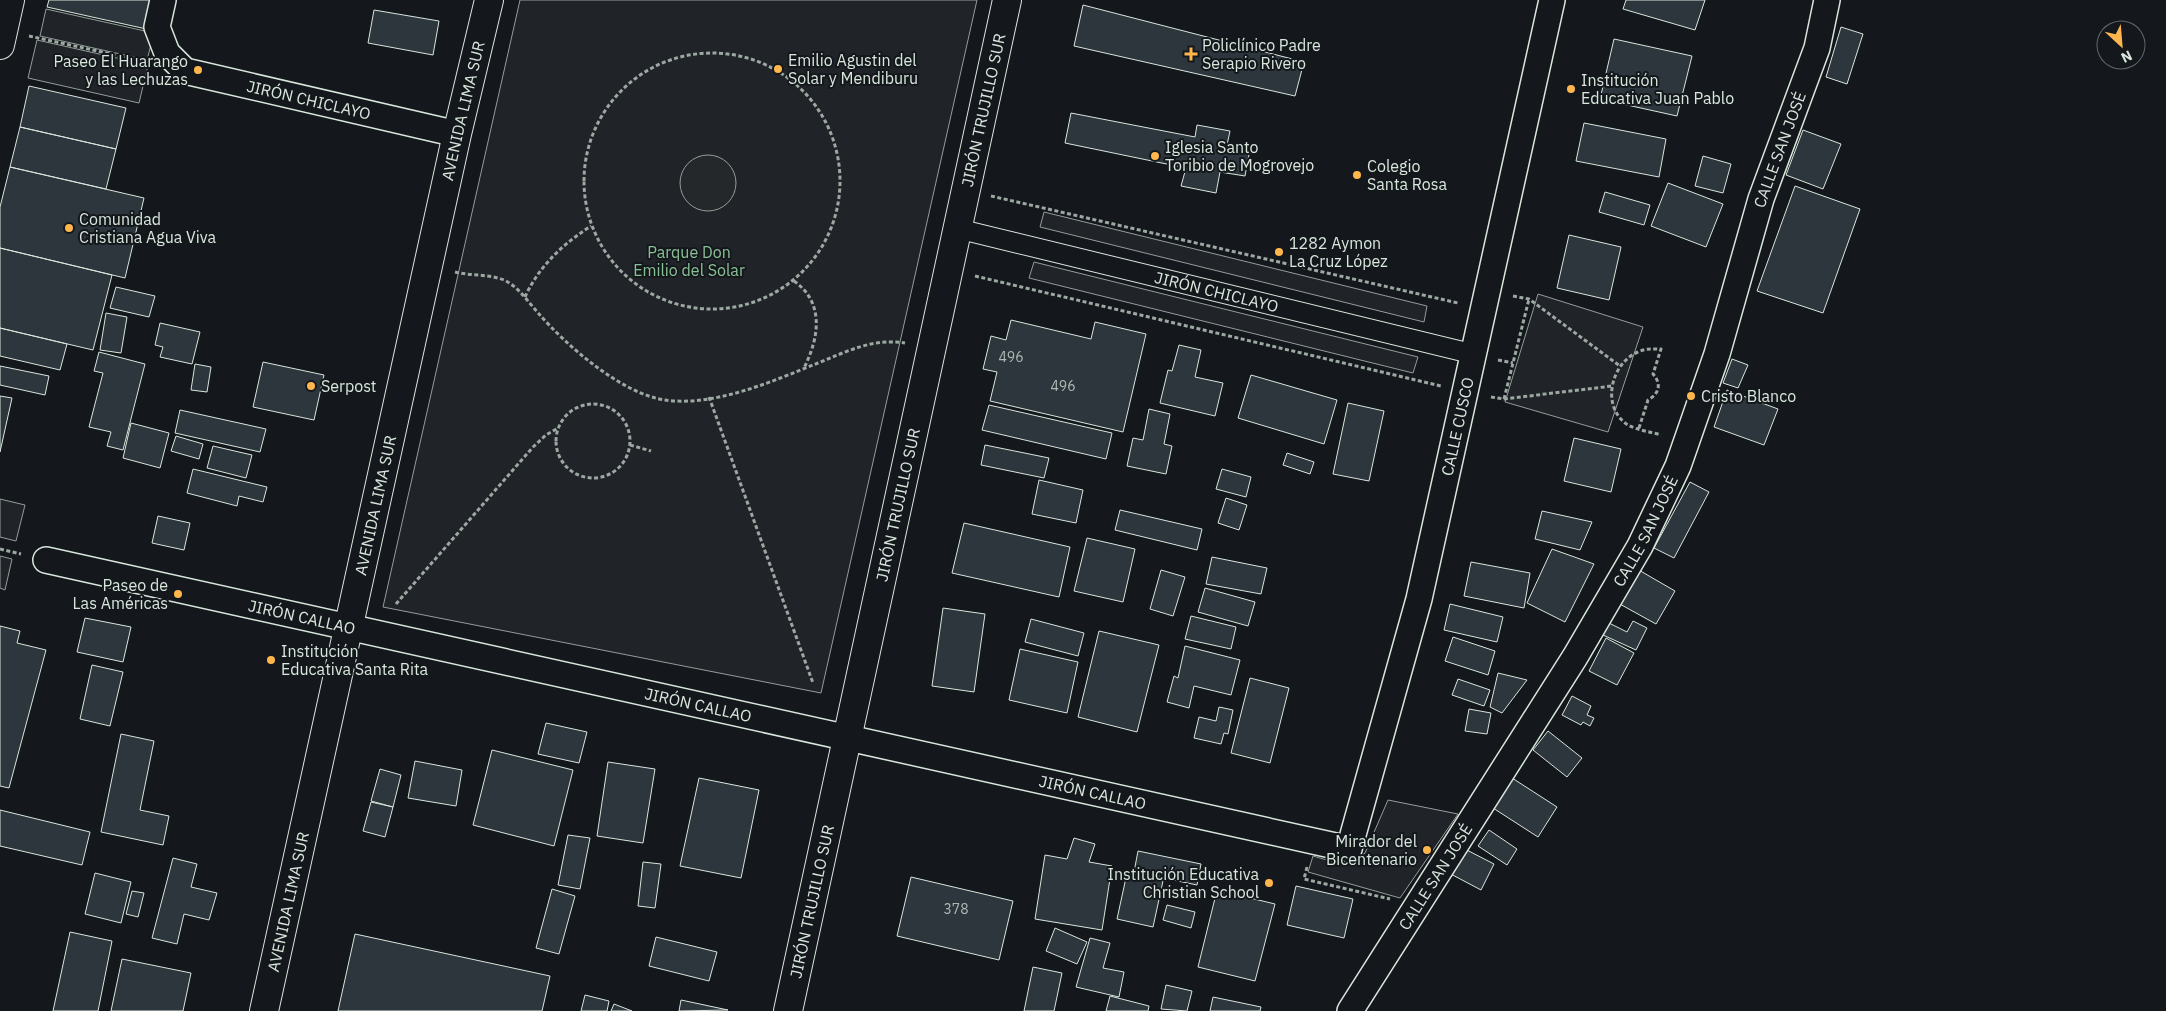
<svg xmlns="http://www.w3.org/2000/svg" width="2166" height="1011" font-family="'IBM Plex Sans',sans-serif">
<rect width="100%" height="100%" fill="#14181c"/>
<path fill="#202428" stroke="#939e99" d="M520,0H977L821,693L383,607Z
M46,9L154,33L147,60L40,36Z
M37,40L148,65L139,103L28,78Z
M1044,212L1427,306L1424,322L1040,227Z
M1034,262L1418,357L1413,373L1029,278Z
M1538,294L1643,327L1608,432L1505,402Z
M0,499L25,505L16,541L0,537Z
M0,556L12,559L5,590L0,588Z
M1388,800L1458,814L1400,898L1308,872L1313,856C1333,862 1347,867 1365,853Z"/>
<path fill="#24282b" stroke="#939e99" d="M680 183a28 28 0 1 1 56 0a28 28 0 1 1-56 0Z"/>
<path fill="#2c363c" stroke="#d8e6dc" d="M49,0H157L151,30L47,7Z
M1626,0H1705L1695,30L1623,9Z
M1083,5L1304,62L1295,96L1074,46Z
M374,10L439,21L433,55L368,43Z
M1841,27L1863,34L1847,84L1826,77Z
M1614,39L1692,56L1677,116L1600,99Z
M29,86L126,108L116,149L20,127Z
M1071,113L1195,137L1197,125L1230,131L1227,145L1250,149L1245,176L1220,172L1216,193L1181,186L1186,168L1065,143Z
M1584,123L1666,139L1659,177L1576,161Z
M20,127L116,149L106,189L10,167Z
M1803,130L1841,144L1823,189L1786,175Z
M1703,156L1731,164L1723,193L1695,186Z
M10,167L144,198L125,278L0,248V207Z
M1668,183L1723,204L1706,247L1651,226Z
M1795,186L1860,209L1823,313L1757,291Z
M1605,192L1650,205L1644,225L1599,212Z
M1569,235L1621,247L1609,300L1557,288Z
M0,248L112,275L93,350L0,328Z
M116,287L155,296L149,317L110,308Z
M106,313L127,317L121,353L100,350Z
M1011,320L1091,339L1095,322L1146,334L1123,432L990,401L997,372L983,369L991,336L1006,340Z
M160,323L200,332L192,364L160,357L163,347L155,345Z
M0,328L67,344L60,370L0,356Z
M1179,345L1201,350L1195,377L1223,383L1215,416L1160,403L1168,370L1172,371Z
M99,352L145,364L123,450L107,446L111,432L89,427L103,373L94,371Z
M1732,359L1748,365L1738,388L1723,383Z
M263,362L324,375L314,420L253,407Z
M195,364L211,367L207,392L191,390Z
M0,366L49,376L45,395L0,385Z
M1251,375L1337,400L1324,444L1238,418Z
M1727,390L1778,409L1764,445L1714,427Z
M0,396L12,398L0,452Z
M1348,403L1384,411L1369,481L1333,474Z
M989,405L1112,433L1106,459L982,430Z
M1149,409L1170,414L1164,444L1172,446L1166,474L1127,466L1133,438L1143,440Z
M180,410L266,429L260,452L175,433Z
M131,423L169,433L160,468L123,458Z
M176,436L203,444L199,459L171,451Z
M1574,438L1621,449L1611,492L1564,481Z
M985,445L1049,458L1044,478L981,465Z
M213,446L252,455L246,478L207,468Z
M1287,453L1314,462L1310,474L1283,465Z
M193,469L267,487L263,502L239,496L237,506L187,493Z
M1222,469L1251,477L1246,497L1216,489Z
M1039,480L1083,490L1076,523L1032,514Z
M1690,482L1709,492L1674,558L1654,548Z
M1226,498L1247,505L1239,530L1218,523Z
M1120,510L1202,529L1197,550L1115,530Z
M1542,511L1592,522L1580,550L1535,539Z
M158,516L190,523L184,550L152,543Z
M964,523L1070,547L1059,597L952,573Z
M1087,538L1135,549L1123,602L1074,591Z
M1552,549L1594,564L1565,622L1527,603Z
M1212,557L1267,568L1261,594L1206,584Z
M1471,562L1530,573L1524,608L1464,596Z
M1637,569L1675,591L1656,624L1618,603Z
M1161,570L1185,577L1173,616L1150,609Z
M1205,588L1255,602L1248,626L1198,612Z
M1450,604L1503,617L1497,642L1444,630Z
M943,608L985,614L974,692L932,686Z
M1191,616L1236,627L1231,649L1185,639Z
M85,618L131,627L123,662L77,652Z
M1031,619L1084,633L1078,656L1025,642Z
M1633,621L1647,628L1636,650L1603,635L1609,623L1627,632Z
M0,626L20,631L17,643L46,650L9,788L0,786Z
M1099,631L1159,645L1137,732L1078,717Z
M1453,637L1495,651L1488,675L1445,661Z
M1606,638L1634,653L1617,685L1589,671Z
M1185,646L1240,660L1231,695L1194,686L1189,708L1167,702L1174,676L1178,678Z
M1020,649L1078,662L1067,713L1009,700Z
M92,665L123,672L110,726L80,719Z
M1498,673L1527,680L1502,713L1490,707Z
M1250,678L1289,688L1270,763L1231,753Z
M1458,679L1490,690L1484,706L1452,695Z
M1572,696L1591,706L1587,715L1594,718L1590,726L1583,722L1581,725L1562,715Z
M1219,707L1233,710L1228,734L1224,733L1221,744L1194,738L1199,717L1216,721Z
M1469,709L1491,713L1487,734L1465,731Z
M546,723L587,732L579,763L538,754Z
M1548,731L1582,758L1567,777L1533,750Z
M121,734L154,741L140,810L169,816L163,845L101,832Z
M492,750L573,770L554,846L473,825Z
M415,761L462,770L456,806L408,798Z
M608,762L655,769L643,843L597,836Z
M380,769L401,775L393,807L371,801Z
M699,778L759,790L741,878L680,866Z
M1512,778L1557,807L1538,837L1493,808Z
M371,802L393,807L385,837L363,831Z
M0,810L90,832L82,865L0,846Z
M1489,830L1517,849L1507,865L1478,846Z
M568,835L590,838L580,889L558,885Z
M1074,838L1095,844L1089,862L1112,866L1102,930L1035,919L1045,855L1067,859Z
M1461,847L1494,864L1481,890L1447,872Z
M1138,851L1201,864L1197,885L1134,872Z
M173,858L197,864L191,887L217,893L209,920L184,914L177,944L152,938Z
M643,862L661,864L655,908L638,906Z
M95,873L131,882L121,923L85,914Z
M1127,873L1163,881L1153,927L1117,919Z
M911,877L1013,901L999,960L897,936Z
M1296,886L1353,899L1344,938L1287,925Z
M552,889L575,896L559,954L536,948Z
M1217,890L1275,904L1255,981L1198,967Z
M132,891L144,893L138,917L126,914Z
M1167,905L1195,912L1191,928L1163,920Z
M1055,928L1087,942L1077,964L1046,951Z
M70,932L112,941L98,1011H53Z
M355,934L550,976L542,1011H338Z
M656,937L717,952L709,981L649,966Z
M1090,938L1110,943L1103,968L1124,972L1119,997L1076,987Z
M122,959L191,973L183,1011H111Z
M1033,967L1062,973L1054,1011H1024Z
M1166,985L1192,991L1187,1011L1161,1009Z
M585,995L609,1001L607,1011H581Z
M1110,996L1149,1006L1148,1011H1106Z
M1213,997L1261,1007L1260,1011H1210Z
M681,1000L728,1010L679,1011Z
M614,1004L632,1011H611Z"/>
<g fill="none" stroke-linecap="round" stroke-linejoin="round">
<g stroke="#d8e6dc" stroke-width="21">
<g id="pedestrian">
<path id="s1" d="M959,229L1473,354"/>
</g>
</g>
<g stroke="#d8e6dc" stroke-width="28">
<g id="minor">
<path id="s2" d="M163,0L157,27L167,53L185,71L457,134"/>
<path id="s3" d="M46,560L1349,849L1419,599L1552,0"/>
<path id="s4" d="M1350,1011L1575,657L1640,546L1678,466L1717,354L1761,199L1817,48L1827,0"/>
</g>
</g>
<g stroke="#d8e6dc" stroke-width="30">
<g id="tertiary">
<path d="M0,45L10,0"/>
<path id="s5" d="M788,1011L1007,0"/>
</g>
</g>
<g stroke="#d8e6dc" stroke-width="30">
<g id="trunk">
<path id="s6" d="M264,1011L457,134L489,0"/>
</g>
</g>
<path stroke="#9da8a2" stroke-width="3" stroke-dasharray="4 2.5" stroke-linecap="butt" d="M29,36L143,61
M584 181a128 128 0 1 1 256 0a128 128 0 1 1-256 0Z
M991,196L1458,303
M455,272C471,276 489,274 504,280C519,287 528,302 539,314C567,346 622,394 665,400C715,407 773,381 818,363C848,351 873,338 905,343
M975,276L1441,386
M794,281C825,303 819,338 804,368
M1513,296L1529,299L1620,366
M525,297C539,266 563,244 591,226
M1498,360L1513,363
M709,397L813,683
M1491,397L1504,399L1612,386
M1504,399L1529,299
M556 441a37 37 0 1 1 74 0a37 37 0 1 1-74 0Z
M1639,428L1648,400C1659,394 1662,384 1653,374L1661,349C1653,349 1646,348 1638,352C1611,363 1600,407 1628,425C1637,430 1651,432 1661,435
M630,445L651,451
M0,549L21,554
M396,604L533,447L546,435L558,428
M1307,867L1304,879L1390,899"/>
<use href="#pedestrian" stroke="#14181c" stroke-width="19"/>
<use href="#minor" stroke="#14181c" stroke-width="25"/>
<use href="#tertiary" stroke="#14181c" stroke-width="28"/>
<use href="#trunk" stroke="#14181c" stroke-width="28"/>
</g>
<g fill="#ffb74d" stroke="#14181c" stroke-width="2">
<path d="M1188.5 46.5h5v5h5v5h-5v5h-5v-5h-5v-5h5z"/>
<circle cx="778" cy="69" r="5"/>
<circle cx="198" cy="70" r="5"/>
<circle cx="1571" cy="89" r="5"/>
<circle cx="1155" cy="156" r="5"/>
<circle cx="1357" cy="175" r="5"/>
<circle cx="69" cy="228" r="5"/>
<circle cx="1279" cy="252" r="5"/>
<circle cx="311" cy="386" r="5"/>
<circle cx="1691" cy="396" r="5"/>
<circle cx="178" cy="594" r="5"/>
<circle cx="271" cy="660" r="5"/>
<circle cx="1427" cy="850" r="5"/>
<circle cx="1269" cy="883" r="5"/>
</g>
<g text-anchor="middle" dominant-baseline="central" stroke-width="4" stroke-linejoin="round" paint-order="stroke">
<g font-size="14" fill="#adbab4">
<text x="1011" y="357">496</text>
<text x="1063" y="386">496</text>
<text x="956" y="909">378</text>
</g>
<g font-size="16" fill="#d8e6dc" stroke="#14181c" text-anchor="start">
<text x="1202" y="45">Policlínico Padre<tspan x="1202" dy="18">Serapio Rivero</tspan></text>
<text x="788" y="60">Emilio Agustin del<tspan x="788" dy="18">Solar y Mendiburu</tspan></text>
<text x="188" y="61" text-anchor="end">Paseo El Huarango<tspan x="188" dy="18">y las Lechuzas</tspan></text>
<text x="1581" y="80">Institución<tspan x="1581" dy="18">Educativa Juan Pablo</tspan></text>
<text x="1165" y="147">Iglesia Santo<tspan x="1165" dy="18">Toribio de Mogrovejo</tspan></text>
<text x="1367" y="166">Colegio<tspan x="1367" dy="18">Santa Rosa</tspan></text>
<text x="79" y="219">Comunidad<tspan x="79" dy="18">Cristiana Agua Viva</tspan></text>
<text x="1289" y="243">1282 Aymon<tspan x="1289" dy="18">La Cruz López</tspan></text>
<text x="321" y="386">Serpost</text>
<text x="1701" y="396">Cristo Blanco</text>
<text x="168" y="585" text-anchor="end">Paseo de<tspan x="168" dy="18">Las Américas</tspan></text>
<text x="281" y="651">Institución<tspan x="281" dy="18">Educativa Santa Rita</tspan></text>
<text x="1417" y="841" text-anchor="end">Mirador del<tspan x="1417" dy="18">Bicentenario</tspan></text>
<text x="1259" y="874" text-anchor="end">Institución Educativa<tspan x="1259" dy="18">Christian School</tspan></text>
</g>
<g font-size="16" fill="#d8e6dc" stroke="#14181c">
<text stroke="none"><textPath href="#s2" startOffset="208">JIRÓN CHICLAYO</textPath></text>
<text stroke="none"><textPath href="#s6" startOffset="922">AVENIDA LIMA SUR</textPath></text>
<text stroke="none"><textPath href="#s5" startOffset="922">JIRÓN TRUJILLO SUR</textPath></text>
<text stroke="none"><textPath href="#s4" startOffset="969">CALLE SAN JOSÉ</textPath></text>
<text stroke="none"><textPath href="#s1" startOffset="265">JIRÓN CHICLAYO</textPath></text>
<text stroke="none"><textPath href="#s3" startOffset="1771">CALLE CUSCO</textPath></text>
<text stroke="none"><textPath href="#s6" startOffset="518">AVENIDA LIMA SUR</textPath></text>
<text stroke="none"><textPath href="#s5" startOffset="518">JIRÓN TRUJILLO SUR</textPath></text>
<text stroke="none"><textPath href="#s4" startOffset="564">CALLE SAN JOSÉ</textPath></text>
<text stroke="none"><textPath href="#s3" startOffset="262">JIRÓN CALLAO</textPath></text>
<text stroke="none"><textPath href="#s3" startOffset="668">JIRÓN CALLAO</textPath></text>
<text stroke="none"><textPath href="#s3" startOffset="1072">JIRÓN CALLAO</textPath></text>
<text stroke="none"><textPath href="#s4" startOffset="159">CALLE SAN JOSÉ</textPath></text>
<text stroke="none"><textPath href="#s6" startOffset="112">AVENIDA LIMA SUR</textPath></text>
<text stroke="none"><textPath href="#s5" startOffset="112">JIRÓN TRUJILLO SUR</textPath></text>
</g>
<g font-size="16" fill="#8ac095" stroke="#14181c">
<text x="689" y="252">Parque Don<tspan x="689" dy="18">Emilio del Solar</tspan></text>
</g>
</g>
<g transform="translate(2121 45) rotate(154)"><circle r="24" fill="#14181c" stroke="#626a69"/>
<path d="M0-4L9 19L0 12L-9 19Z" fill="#ffb74d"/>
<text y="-8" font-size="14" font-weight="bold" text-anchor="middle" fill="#d8e6dc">N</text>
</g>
</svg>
